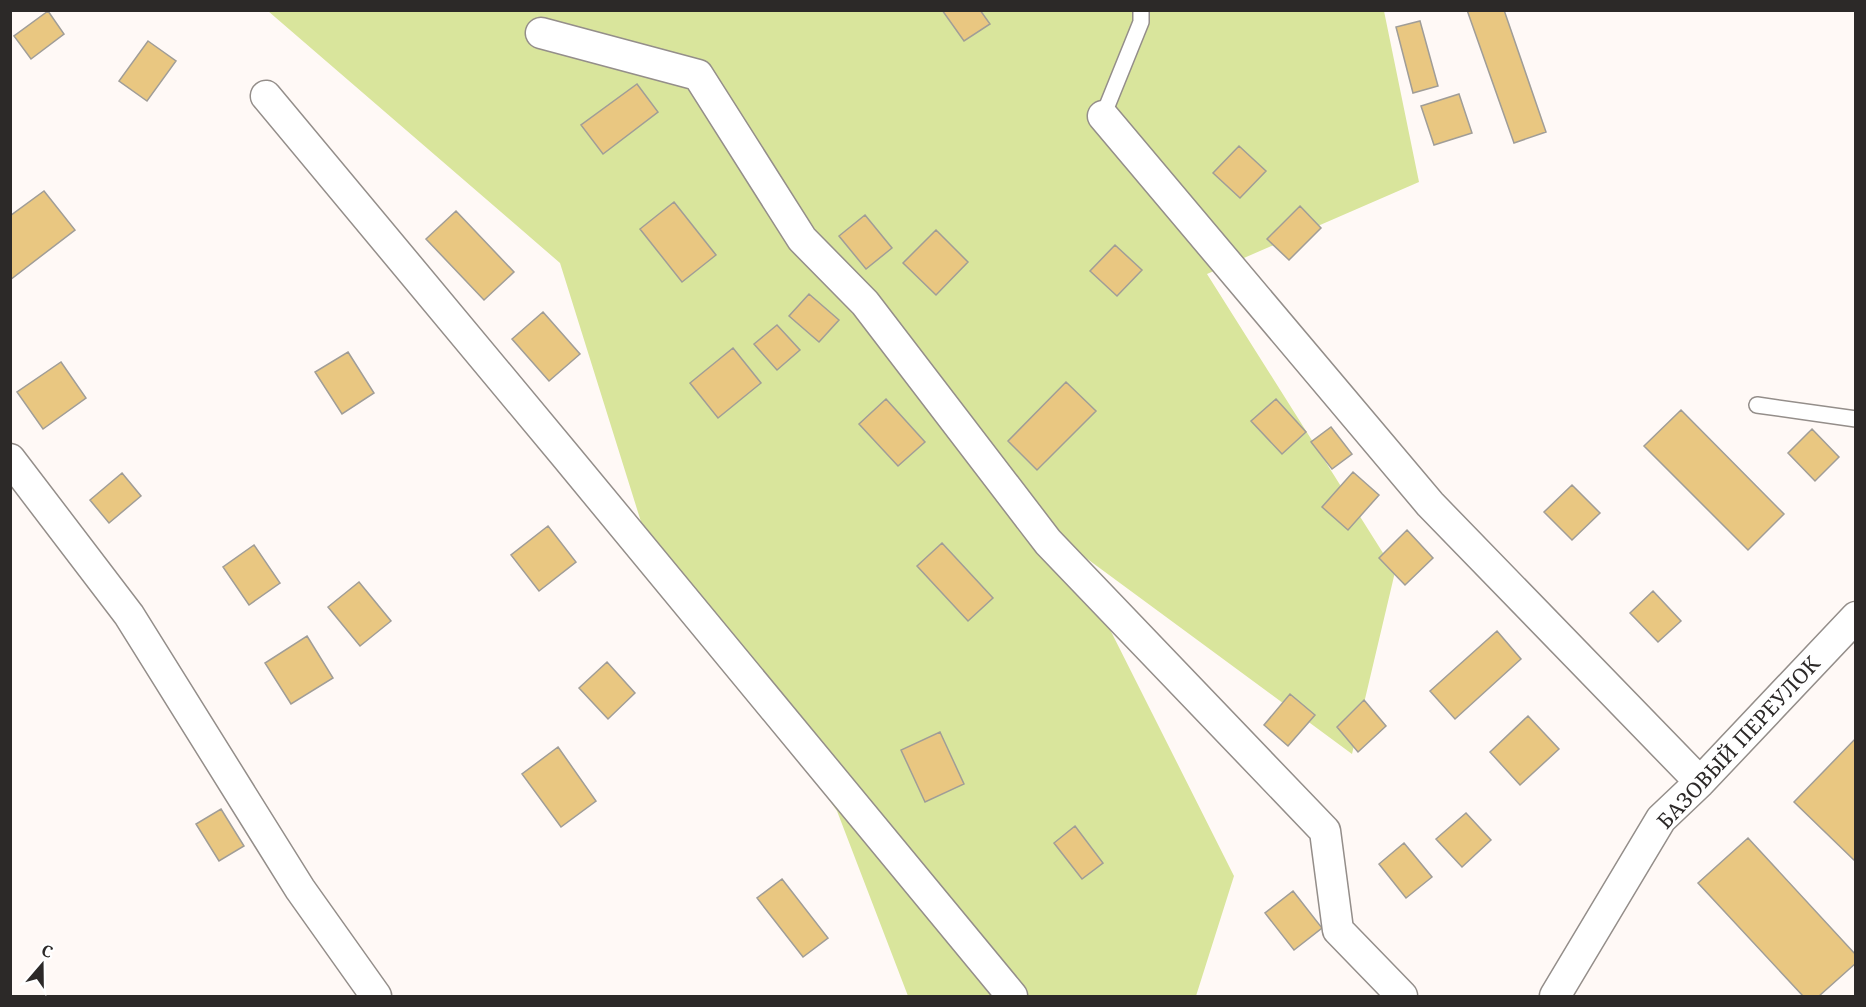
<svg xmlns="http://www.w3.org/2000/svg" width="1866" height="1007" font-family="'Noto Serif',serif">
<rect width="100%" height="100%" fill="#fff9f6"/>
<path fill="#d9e59c" d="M268,11H1384L1419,182L1207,274L1395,572L1352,754L1067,544L1234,876L1196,996H908L837,811L647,541L560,263Z"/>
<path fill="#e9c781" stroke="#a09d97" stroke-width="1.5" d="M942,10H980L990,24L964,41Z
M1467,10H1504L1546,132L1514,143Z
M48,11L64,34L31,59L14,36Z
M1420,21L1438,86L1413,93L1396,27Z
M148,41L176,61L147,101L119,81Z
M637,84L658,112L603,154L581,125Z
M1459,94L1472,133L1434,145L1421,106Z
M1239,146L1266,171L1240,198L1213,173Z
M44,191L75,230L10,280V216Z
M674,202L716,255L682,282L640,229Z
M1300,206L1321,228L1289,260L1267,239Z
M456,211L514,272L484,300L426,239Z
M865,215L892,248L866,269L839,236Z
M936,230L968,262L936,295L903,263Z
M1115,245L1142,270L1117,296L1090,271Z
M809,294L839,320L819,342L789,316Z
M543,312L580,354L549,381L512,339Z
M777,325L800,350L777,370L754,344Z
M733,348L761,383L718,418L690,383Z
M348,352L374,393L342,414L315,372Z
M61,362L86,398L43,429L17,392Z
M1066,382L1096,411L1037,470L1008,441Z
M886,399L925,442L898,466L859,424Z
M1276,399L1306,432L1282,454L1251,421Z
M1681,410L1784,514L1748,550L1644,446Z
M1331,427L1352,454L1332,469L1311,442Z
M1812,429L1839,457L1815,481L1788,453Z
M1353,472L1379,495L1348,530L1322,507Z
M122,473L141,496L109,523L90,500Z
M1572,485L1600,513L1572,540L1544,512Z
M548,526L576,562L539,591L511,555Z
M1407,530L1433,558L1405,585L1379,558Z
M942,543L993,598L968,621L917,566Z
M254,545L280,583L249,605L223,567Z
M359,582L391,621L360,646L328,607Z
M1653,591L1681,621L1658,642L1630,613Z
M1497,631L1521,659L1455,719L1430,691Z
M307,636L333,678L291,704L265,663Z
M607,662L635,693L608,719L579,688Z
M1290,694L1315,715L1288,746L1264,725Z
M1364,700L1386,726L1358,752L1337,727Z
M1528,716L1559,749L1520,785L1490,752Z
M940,732L964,784L925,802L901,750Z
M1856,738V862L1794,802Z
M558,747L596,801L561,827L522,774Z
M221,809L244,846L219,861L196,824Z
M1466,813L1491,840L1462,867L1436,839Z
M1075,826L1103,863L1082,879L1054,843Z
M1748,838L1856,955V963L1819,996H1803L1698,883Z
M1404,843L1432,877L1406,898L1379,864Z
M782,879L828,938L803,957L757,898Z
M1293,891L1322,928L1294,950L1265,913Z"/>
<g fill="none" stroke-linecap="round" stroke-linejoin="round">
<g stroke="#948e8a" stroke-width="18">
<path id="lane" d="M1103,116L1141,22V10
M1757,405L1856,419"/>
</g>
<g stroke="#948e8a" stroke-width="33">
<path id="street" d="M541,33L698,75L802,239L865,303L1048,542L1325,831L1338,930L1402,996
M266,96L565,455L1012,996
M1103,116L1430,504L1700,782
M10,459L129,615L300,889L376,996
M1555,996L1661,819L1700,782L1856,617"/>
</g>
<use href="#lane" stroke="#fff" stroke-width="15"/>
<use href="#street" stroke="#fff" stroke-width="30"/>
</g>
<g text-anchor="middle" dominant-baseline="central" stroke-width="6" stroke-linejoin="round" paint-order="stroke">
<g font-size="21" fill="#2c2928" stroke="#fff">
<text transform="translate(1738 742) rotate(-47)">БАЗОВЫЙ ПЕРЕУЛОК</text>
</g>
</g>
<rect width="1866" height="1007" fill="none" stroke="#2c2928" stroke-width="24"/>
<g transform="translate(42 965) rotate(20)" stroke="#ffffff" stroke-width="4.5" paint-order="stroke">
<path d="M0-4.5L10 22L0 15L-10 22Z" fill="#2c2928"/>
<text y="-9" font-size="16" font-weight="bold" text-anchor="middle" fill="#2c2928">С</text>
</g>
</svg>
